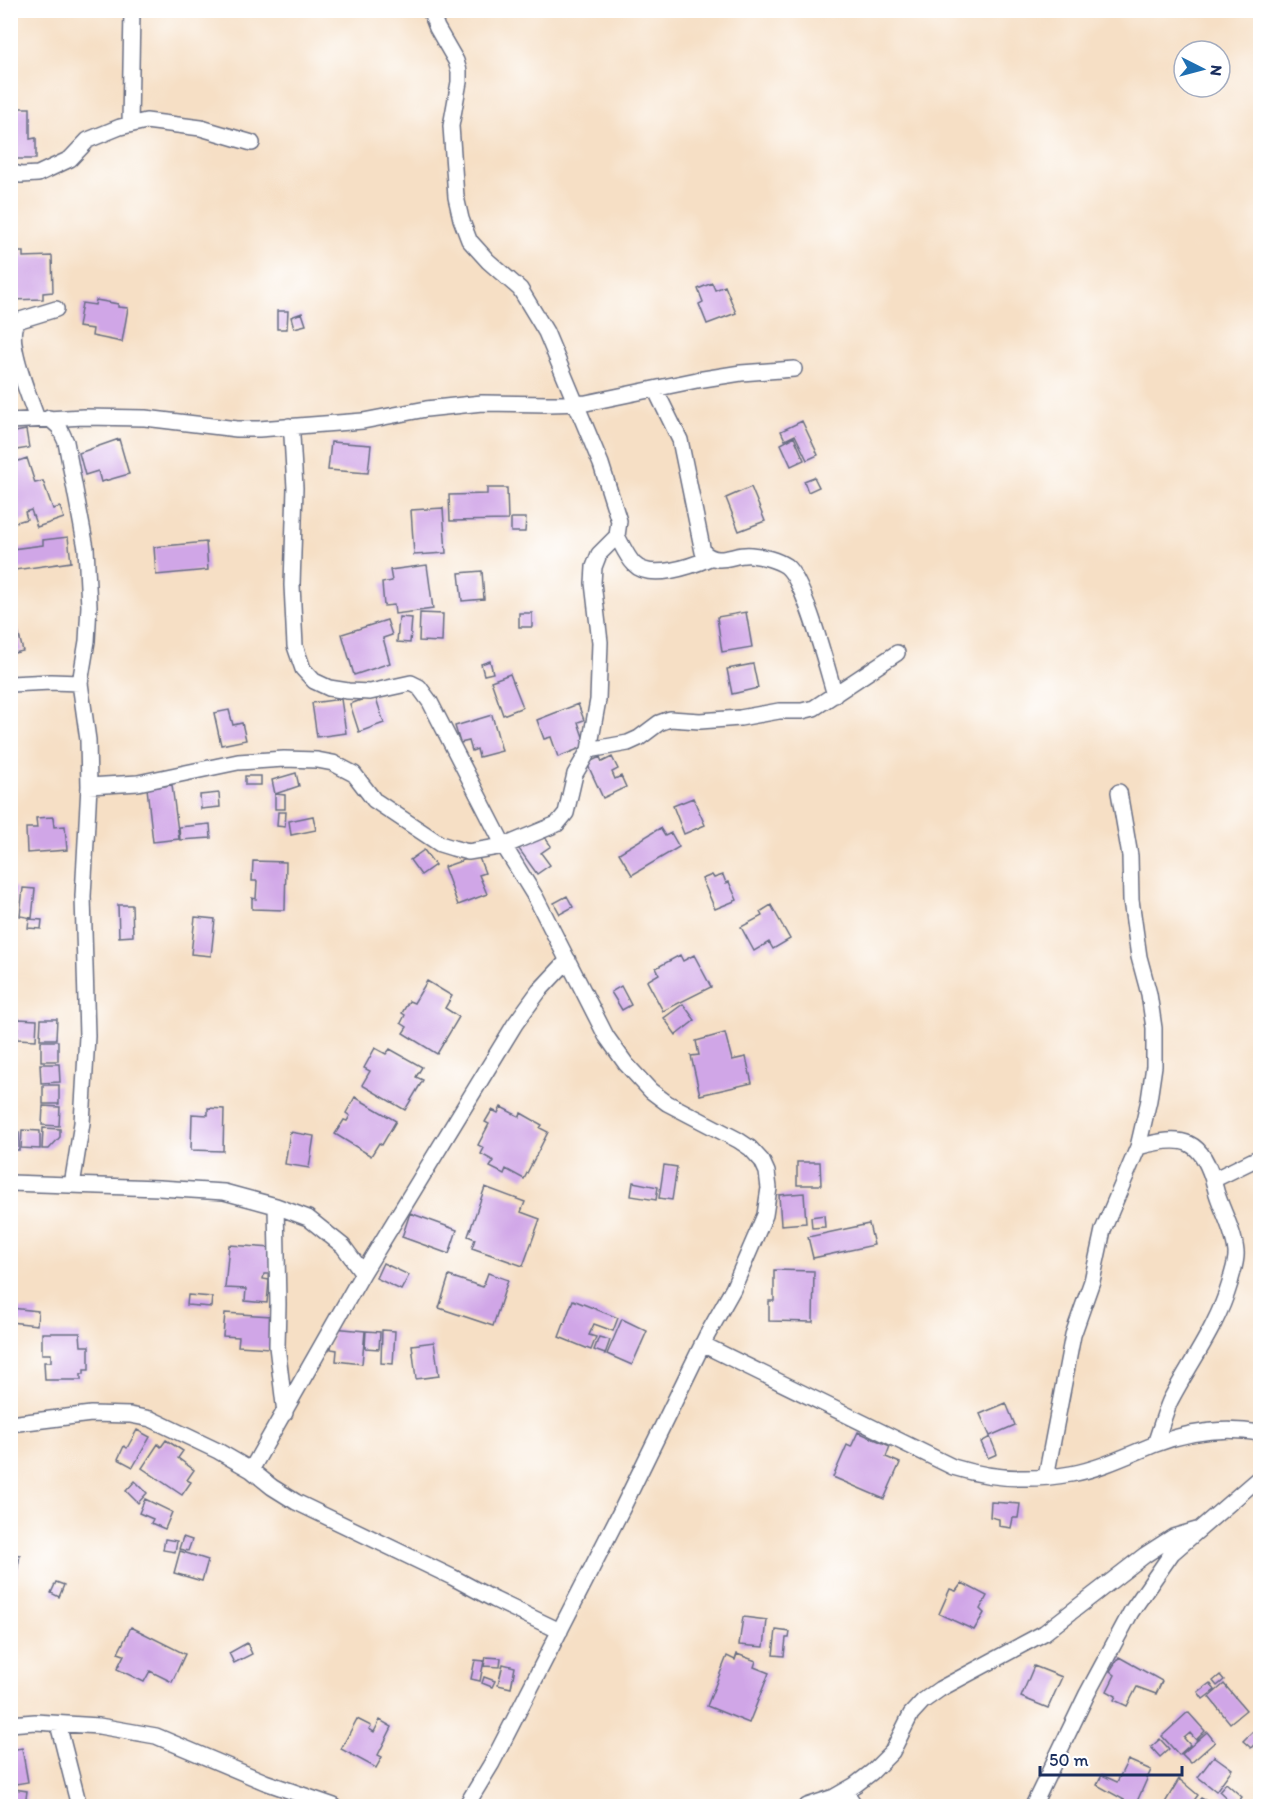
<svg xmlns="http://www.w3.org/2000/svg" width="1271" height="1817" font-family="Itim,sans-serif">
<rect width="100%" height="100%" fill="#fff"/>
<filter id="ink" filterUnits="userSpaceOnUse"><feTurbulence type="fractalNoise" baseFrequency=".0167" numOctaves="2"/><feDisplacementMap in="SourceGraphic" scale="12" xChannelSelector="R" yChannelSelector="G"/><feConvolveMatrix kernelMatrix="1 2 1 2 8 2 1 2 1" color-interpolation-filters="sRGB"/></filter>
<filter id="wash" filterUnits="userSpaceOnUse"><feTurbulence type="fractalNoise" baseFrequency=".008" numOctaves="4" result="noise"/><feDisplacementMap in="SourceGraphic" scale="24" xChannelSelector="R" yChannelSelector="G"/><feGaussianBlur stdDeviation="1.35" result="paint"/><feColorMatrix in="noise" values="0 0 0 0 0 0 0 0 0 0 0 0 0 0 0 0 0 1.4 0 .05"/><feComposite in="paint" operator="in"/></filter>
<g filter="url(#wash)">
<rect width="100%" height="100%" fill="#f6dfc5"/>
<g id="blocks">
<path fill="#d0a6e7" d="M10,108H30V139L36,138V159H10Z
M10,252H23V257L52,256L53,292L43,293V299L10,300Z
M712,283L715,290L725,286L736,313L707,324L699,304L703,302L698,289Z
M96,300L118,304V307L128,308L122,342L92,336L93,329L78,327L82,303L95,305Z
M277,311H288L287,329H277Z
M302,313L306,325L294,328L291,317Z
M802,421L818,455L807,460L795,435L785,440L781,431Z
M26,430L29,448L10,451V433Z
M794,437L804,460L791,466L781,444Z
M119,439L129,474L101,482L98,471L85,475L79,453Z
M331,442L371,445L368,473L328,470Z
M27,458L35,483L43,481L53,509L60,507L64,518L37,527L31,510L25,512L27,519L10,524V480L13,479L10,464Z
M814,477L819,487L808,492L804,481Z
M751,487L765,521L739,531L726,498Z
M487,488H507L508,520L450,521L449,495L487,494Z
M443,508L446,553L414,555L411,510Z
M511,518H526L525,532H511Z
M68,537L71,562L15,570L12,549L43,545V540Z
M206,542L208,570L156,575L154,547Z
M427,565L433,609L395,614L394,605L384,606L382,583L392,581L390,570Z
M482,571L484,599L462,601L459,573Z
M746,612L752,647L722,652L717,617Z
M420,613L443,614L442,642L419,641Z
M519,613H532V627H519Z
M399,617L412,618L410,643L397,642Z
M15,620L23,651L10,654V621Z
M387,620L392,635L383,638L390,663L354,675L342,634Z
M490,661L493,673L484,675L481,664Z
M753,664L758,688L732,694L727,669Z
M510,674L523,707L503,715L491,681Z
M375,695L384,723L359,732L350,704Z
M341,699L346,733L317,737L312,703Z
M578,704L584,720L578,722L586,746L558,757L551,737L544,739L537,720Z
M229,710L233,725L242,723L246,740L221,745L214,713Z
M492,715L502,751L479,757L477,749L472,751L469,741L460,743L455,726Z
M600,757L602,762L612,757L618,769L612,772L615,779L621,776L626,787L603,798L587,763Z
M296,773L299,786L275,794L272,780Z
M245,776H261V785H245Z
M172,785L179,839L153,842L147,788Z
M219,793L220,807L201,809L200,795Z
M275,794L285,795V809H275Z
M693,798L705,825L684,834L673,806Z
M278,812H286L285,827L277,826Z
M313,816L316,830L291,835L289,821Z
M53,817L54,827L65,826L67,850L27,853L26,828H37L36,818Z
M210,824L211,838L180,840L179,827Z
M660,828L665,836L671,833L679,847L632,875L619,853Z
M542,833L551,846L541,853L550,865L537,874L519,849Z
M424,850L435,865L421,875L410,860Z
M478,855L485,873L479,875L487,894L458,905L444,867Z
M253,861L286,862L285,910L252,909V898L256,899L257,881H252Z
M712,875L714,878L723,875L726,883L729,882L737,900L715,909L702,879Z
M10,887L17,888L13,915H10Z
M23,888L35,889L32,918L20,916Z
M567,896L573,907L560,914L554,903Z
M118,905H132L133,936L119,937Z
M771,905L790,939L773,949L769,942L754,951L741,927L762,916L760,912Z
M195,917L215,919L211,956L191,954Z
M29,919L42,920L41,929L28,928Z
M680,955L683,961L694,955L711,987L663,1011L647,981L659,974L656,968Z
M427,981L452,996L445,1008L459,1017L437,1054L403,1033L407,1027L401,1023L405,1015L402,1013L409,1001L414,1003Z
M621,986L631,1005L622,1010L611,992Z
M683,1004L695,1020L676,1035L664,1018Z
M18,1019L37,1020L36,1040L17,1039Z
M41,1019H57L56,1039H40Z
M10,1021H15L14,1040H10Z
M725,1033L732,1060L746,1057L752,1083L700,1095L691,1056L699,1055L696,1041Z
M41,1041H58V1061H41Z
M375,1048L386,1054L390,1049L422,1067L416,1077L423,1080L405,1110L362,1085L370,1071L364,1068Z
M40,1064H59L60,1082L41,1083Z
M43,1085H59V1104H43Z
M355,1097L396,1121L382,1145L379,1143L371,1156L335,1134L344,1120L347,1121L350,1116L346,1113Z
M43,1106L60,1107L59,1126L42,1125Z
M501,1107L520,1117L521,1113L542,1125L540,1128L548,1132L524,1179L506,1169L504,1174L490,1167L494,1161L481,1154L484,1148L478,1145L489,1124L485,1122L492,1110L498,1113Z
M208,1108L224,1109L223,1151L191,1150L192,1114L208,1115Z
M43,1128L60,1129V1137L49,1149H42Z
M22,1130L40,1131V1149L21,1148Z
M10,1132H19V1150H10Z
M290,1132L314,1136L309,1168L285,1164Z
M797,1162H820L821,1185H797Z
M664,1165L677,1167L672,1200L659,1198Z
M633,1182L658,1187L656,1200L631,1196Z
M485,1187L525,1202L521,1212L540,1219L523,1266L472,1248L475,1239L468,1236Z
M804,1193L806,1223L781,1225L779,1195Z
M410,1213L457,1230L449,1254L402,1237Z
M824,1215L825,1227L812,1228L811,1217Z
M869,1224L874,1245L813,1258L808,1237Z
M229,1245L272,1248L270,1274H264L263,1279L269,1280L267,1303L245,1301L246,1289L225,1288Z
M383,1263L409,1275L401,1290L376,1278Z
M774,1270L814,1271L813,1322L769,1321V1301H774Z
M488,1273L508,1280L493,1326L439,1308L449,1276L483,1287Z
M188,1295L212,1297L211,1307L187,1305Z
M573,1300L618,1318L613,1331L594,1324L589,1335L596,1337L591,1350L559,1337Z
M11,1308L38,1311L37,1325L10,1322Z
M225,1313L272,1316L270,1348L238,1346L239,1337L223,1336Z
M622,1319L647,1331L632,1365L607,1354Z
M333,1328L365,1331L362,1364L336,1361L337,1350L331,1349Z
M382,1330L395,1331L393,1364L381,1363Z
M366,1331L380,1332L379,1349L365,1348Z
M42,1333H80L81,1346H89V1370H84V1374H81V1380H45L44,1362H51V1354H42Z
M599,1337L610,1340L605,1354L594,1350Z
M434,1342L439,1376L416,1379L412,1345Z
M1006,1403L1015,1425L990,1436L980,1414Z
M137,1430L150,1437L133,1467L118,1459L124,1446L127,1448Z
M858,1432L890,1446L886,1457L900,1463L884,1499L833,1477L847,1445L851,1447Z
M990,1437L997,1454L988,1458L981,1442Z
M166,1440L183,1451L178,1458L194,1470L187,1480L191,1482L182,1495L142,1468L158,1444L161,1447Z
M135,1481L147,1493L138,1503L126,1491Z
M145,1499L172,1512L165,1529L151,1523L153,1519L139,1513Z
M991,1502L1020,1504L1018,1518H1013L1011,1528L999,1526V1519L990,1517Z
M183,1537L192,1540L188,1551L179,1549Z
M165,1539L177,1541L175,1552L163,1550Z
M180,1551L208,1560L202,1581L174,1573Z
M10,1554L20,1555L13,1595L10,1594Z
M56,1582L64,1585L59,1597L51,1593Z
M962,1583L987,1596L980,1609L984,1613L974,1630L939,1614L950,1589L956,1591Z
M743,1617L767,1620L764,1647L739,1645Z
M131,1627L185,1654L172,1682L150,1671L144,1682L117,1669L124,1655L118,1653Z
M776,1630L790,1632L789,1638H786L784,1656L773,1655Z
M247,1643L252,1654L234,1663L229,1653Z
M737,1654L756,1661L754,1667L769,1673L749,1723L707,1706L727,1656L735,1660Z
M486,1657L501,1658L500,1667L484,1666Z
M1119,1657L1162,1681L1156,1694L1137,1687L1127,1706L1114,1700L1116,1696L1107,1691L1115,1675L1110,1671Z
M475,1660L484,1661L480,1681L471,1679Z
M503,1664L515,1667L511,1688L498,1685Z
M1034,1666L1062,1677L1048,1708L1021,1697Z
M1220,1675L1224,1680L1217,1686L1213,1681Z
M484,1677L495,1681L492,1687L482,1683Z
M1210,1683L1215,1690L1203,1699L1198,1692Z
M1224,1684L1246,1710L1230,1723L1209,1697Z
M1188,1712L1205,1731L1196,1740L1190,1733L1184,1738L1190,1745L1179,1755L1162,1736Z
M357,1719L371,1726L369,1729L374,1732L380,1720L392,1727L378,1755L382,1757L376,1768L341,1749Z
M1207,1732L1215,1742L1191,1763L1182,1754Z
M1252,1732L1258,1737L1260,1733V1738L1251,1748L1243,1741Z
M1160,1739L1169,1749L1160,1757L1151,1747Z
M22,1748L28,1782L16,1784L10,1750Z
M1214,1756L1232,1769L1216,1791L1198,1777Z
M1128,1760L1151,1770L1135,1806L1097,1785L1102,1775L1117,1782Z
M1179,1779L1198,1795L1190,1806H1163Z
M1226,1783L1242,1797L1235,1806L1219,1791Z
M14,1789L27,1791L25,1806H12Z
M1201,1798L1215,1806H1194Z"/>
</g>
</g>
<g filter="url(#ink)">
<use href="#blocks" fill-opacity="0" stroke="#686d82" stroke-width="1.5"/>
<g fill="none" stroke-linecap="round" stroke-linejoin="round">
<g stroke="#686d82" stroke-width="18">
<path id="street" d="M130,124L132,10
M10,172L21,175L38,174L70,159L88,140L120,127L146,121L201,128L252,143
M655,389L680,440L703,552C720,567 733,553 751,555C762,556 777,560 786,566C805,581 827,669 835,695
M49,418L59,427L66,442L86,548L89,606L87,641L80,683L88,740L89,786L83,896L87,1036L82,1123L72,1185
M37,419C30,398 4,339 17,321L56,309
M10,421L84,417L145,418L237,429H259L363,421L426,409L482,403L548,404L586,403L697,380L741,373L794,369
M289,426L292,436L295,488L292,585L295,646L303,669L314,681L329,688L348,691L370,692L411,683L419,687L430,702L504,846L536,898L606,1036L626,1064L651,1091L667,1103L738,1140L750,1148L762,1161L767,1172L769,1188L765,1215L733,1289L706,1337L622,1509L492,1763L466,1806
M617,536C622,545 627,557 634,564C650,581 692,566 710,558
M10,684L51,682L80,683
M589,750L628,743L639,738L659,723L670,719L700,721L740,718L779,711H802L814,708L897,653
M89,786L138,783L238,762L284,759L317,760L333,763L354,774L374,800L440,844L453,848L468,852L504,846L557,824L566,813L575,774L589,750L598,700L600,642L593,583L594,567L599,554L617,536L619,521L601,464L546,332L520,289L488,261L469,240L461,219L456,197L451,126L459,82V71L456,61L437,28L430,10
M1138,1147C1184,1134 1202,1138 1215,1187C1220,1208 1234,1229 1236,1252C1237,1262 1232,1273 1230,1283C1217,1327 1191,1361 1170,1401C1164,1415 1160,1430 1155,1444
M1213,1180L1260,1157
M10,1183L159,1188L224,1192L276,1206L308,1218L343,1246L363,1273
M276,1206L278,1304L277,1346L285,1413
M702,1344L953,1467C991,1479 1031,1481 1071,1474C1099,1469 1126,1456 1153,1445C1187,1432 1225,1427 1260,1433
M10,1424L91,1414L130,1415L151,1419L218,1451L251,1470L272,1487L296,1502L452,1577L495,1600L560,1631
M251,1470L363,1273L515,1024L539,991L568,960
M1046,1477L1073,1335L1092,1281L1103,1230L1138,1147L1149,1100L1154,1066V1028L1149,994L1139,957L1131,900L1130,856L1119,792
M10,1724L35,1722L99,1726L156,1736L265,1782L334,1806
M58,1724L79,1806
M845,1791L855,1806
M807,1806L834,1797L855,1785L872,1772L892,1752L911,1714L923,1701L940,1689L1044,1633L1145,1555L1173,1537L1197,1530
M1033,1806L1087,1694L1131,1612L1172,1553L1260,1477"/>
</g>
<use href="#street" stroke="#fff" stroke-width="15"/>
</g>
</g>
<rect width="1271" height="1817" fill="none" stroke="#fff" stroke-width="36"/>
<g transform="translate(1202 69) rotate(96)"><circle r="28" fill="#ffffff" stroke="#a4acbf" stroke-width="1.5"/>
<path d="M0-4.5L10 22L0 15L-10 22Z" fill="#1f6fb2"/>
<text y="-9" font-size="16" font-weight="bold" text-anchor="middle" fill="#1b2f5e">N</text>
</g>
<path d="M1040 1766v9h142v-9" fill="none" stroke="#1b2f5e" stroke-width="3"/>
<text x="1049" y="1766" font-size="18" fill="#1b2f5e" stroke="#ffffff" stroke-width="4.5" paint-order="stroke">50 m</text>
</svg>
